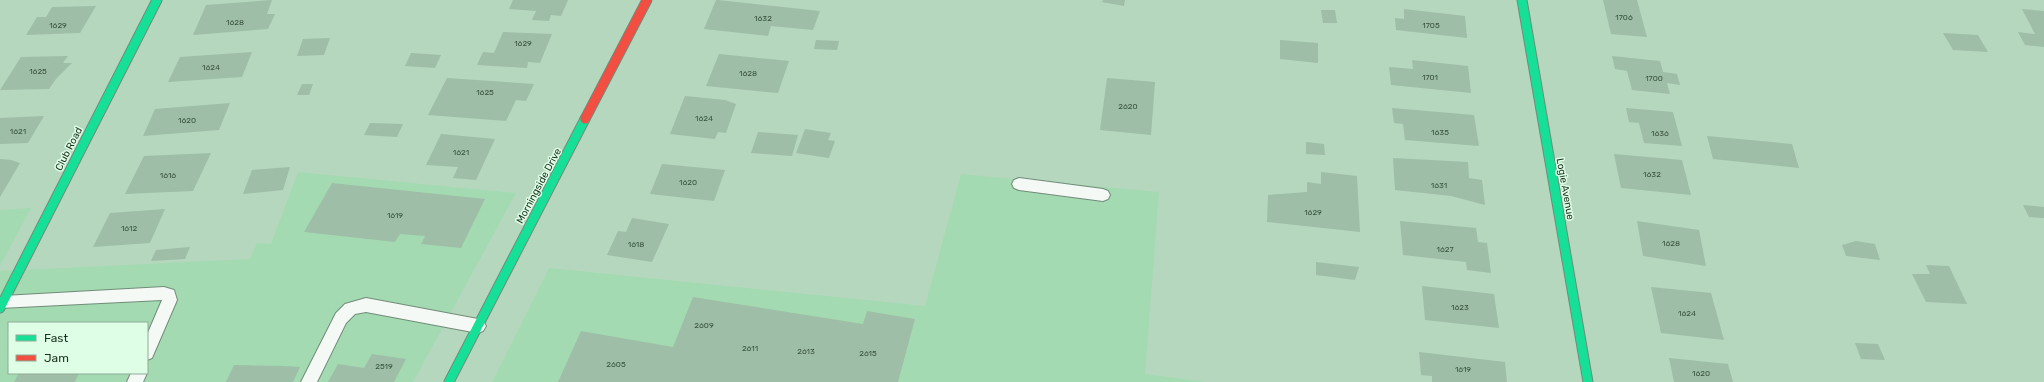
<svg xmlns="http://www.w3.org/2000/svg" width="2044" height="382" font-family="Rubik,sans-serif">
<rect width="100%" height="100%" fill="#b5d7be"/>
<path fill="#a4dab2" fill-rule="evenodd" d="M298,172L516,193L413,382H0V271L250,259L257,243L271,244ZM9,323H147V373H9Z
M961,174L1159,192L1145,374L1205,382H492L549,268L925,306Z
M31,208L0,266V210Z"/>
<path fill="#9ebea7" d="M272,0L267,14H275L268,29L193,35L206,5Z
M513,0H568L561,16L551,15L549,21L532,20L536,11L509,9Z
M716,0H718L820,11L813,30L771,26L768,36L704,29Z
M1103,0H1125L1124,6L1102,2Z
M1603,0H1637L1647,37L1611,34Z
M96,6L80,33L26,35L37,17H46L52,7Z
M1404,9L1465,16L1467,38L1396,30L1395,18L1404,19Z
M2022,9L2044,11V47L2025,45L2018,32L2035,34Z
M1321,10H1335L1337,23H1323Z
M503,32L552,34L540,63L528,62L527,68L477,65L483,52L494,53Z
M1943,33L1978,35L1988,52L1953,50Z
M330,38L324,55L297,56L303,39Z
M816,40L839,41L837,50L814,49Z
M1280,40L1318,43V63L1280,59Z
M252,52L242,77L168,82L180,57Z
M411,53L441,55L435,68L405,66Z
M719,54L789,61L778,93L706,86Z
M68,56L63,63H72L56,79L49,89L0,90L21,57Z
M1612,56L1660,61L1663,72L1677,74L1680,85L1667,83L1670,94L1632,90L1627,71L1615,69Z
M1412,60L1468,66L1471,93L1391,85L1389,67L1413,69Z
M447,78L534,84L526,101L516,100L506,121L428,115Z
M1107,78L1155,82L1151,135L1100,130Z
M302,84H313L309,95H297Z
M685,96L725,100L736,104L726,133L718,132L715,139L670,134Z
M230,103L219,130L143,136L155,109Z
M1392,108L1474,115L1479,146L1405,140L1403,124L1394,123Z
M1626,108L1673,112L1682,146L1644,143L1639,123L1629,122Z
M44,116L28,143L0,144V118Z
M370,123L403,124L397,137L364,135Z
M805,129L831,133L828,140L835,141L829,158L796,153Z
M758,132L798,135L792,156L751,153Z
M441,134L495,139L476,180L453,178L458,167L426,165Z
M1707,136L1792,144L1799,168L1713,159Z
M1306,142L1324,144L1325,155L1306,154Z
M211,153L193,191L125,194L144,156Z
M1614,154L1682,160L1691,195L1621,188Z
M1393,158L1468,162L1469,178L1482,180L1485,205L1451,196L1395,190Z
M0,159L11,160L20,163L0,197Z
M662,164L725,170L714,201L650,194Z
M290,167L283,190L243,194L252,170Z
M1321,172L1357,176L1360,232L1267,222L1268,195L1307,192V182L1321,184Z
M332,183L485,199L461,248L421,244L425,236L400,234L395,242L304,232Z
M2023,205L2044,207V218L2029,217Z
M165,209L150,243L93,247L110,213Z
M632,218L669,224L652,262L607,255L618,231L626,232Z
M1400,221L1476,228L1478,242L1487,243L1491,273L1467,270L1466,262L1403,255Z
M1637,221L1699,230L1706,266L1643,256Z
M1856,241L1875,244L1880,260L1846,256L1842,245Z
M190,247L185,259L151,261L156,250Z
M1316,262L1359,267L1355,280L1316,275Z
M1926,265L1949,266L1967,304L1926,302L1912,274H1930Z
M1422,286L1494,294L1499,328L1425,320Z
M1651,287L1711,293L1724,340L1661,333Z
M693,297L863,324L867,311L915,319L898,382H558L581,331L673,347Z
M1855,343L1878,344L1885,360L1861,359Z
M1419,352L1505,362L1507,382H1432V376L1421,375Z
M372,354L406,359L394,382H328L338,364L364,368Z
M1669,358L1728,364L1733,382H1674Z
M234,365L283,366L300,367L293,382H226Z
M19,373H79L75,382H14Z"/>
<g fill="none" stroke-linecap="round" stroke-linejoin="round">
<g stroke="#718c79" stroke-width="2">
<path id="lane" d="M1019,178L1103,189L1108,191L1110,195L1108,199L1103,201L1019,190L1014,188L1012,184L1014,180Z
M164,287L174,290L177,300L152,358L147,360V335L162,300L0,308V298L3,296Z
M366,298L478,319L483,321L486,326L483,331L478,333L366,312L355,314L346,323L317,382H301L336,313L345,304Z
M131,373H147L143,382H127Z"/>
</g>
<g stroke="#718c79" stroke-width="11">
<path id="fast" d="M1522,0L1588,382
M0,308L157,0
M449,382L585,119"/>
</g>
<g stroke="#718c79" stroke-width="11">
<path id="jam" d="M585,119L647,0"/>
</g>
<use href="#lane" fill="#f4f9f5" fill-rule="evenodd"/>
<use href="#fast" stroke="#16e098" stroke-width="9"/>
<use href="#jam" stroke="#f24e42" stroke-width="9"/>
</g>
<g text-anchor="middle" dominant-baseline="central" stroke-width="3" stroke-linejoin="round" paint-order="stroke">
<g font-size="8" fill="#3b5542">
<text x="1624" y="17">1706</text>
<text x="763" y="18">1632</text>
<text x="235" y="22">1628</text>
<text x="58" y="25">1629</text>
<text x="1431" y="25">1705</text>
<text x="523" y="43">1629</text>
<text x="211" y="67">1624</text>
<text x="38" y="71">1625</text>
<text x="748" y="73">1628</text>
<text x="1430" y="77">1701</text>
<text x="1654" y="78">1700</text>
<text x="485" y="92">1625</text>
<text x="1128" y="106">2620</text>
<text x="704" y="118">1624</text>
<text x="187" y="120">1620</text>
<text x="18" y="131">1621</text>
<text x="1440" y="132">1635</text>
<text x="1660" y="133">1636</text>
<text x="461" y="152">1621</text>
<text x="1652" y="174">1632</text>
<text x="168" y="175">1616</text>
<text x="688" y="182">1620</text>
<text x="1439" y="185">1631</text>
<text x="1313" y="212">1629</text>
<text x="395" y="215">1619</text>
<text x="129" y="228">1612</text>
<text x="1671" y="243">1628</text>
<text x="636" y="244">1618</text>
<text x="1445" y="249">1627</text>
<text x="1460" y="307">1623</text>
<text x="1687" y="313">1624</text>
<text x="704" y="325">2609</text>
<text x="750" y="348">2611</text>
<text x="806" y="351">2613</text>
<text x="868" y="353">2615</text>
<text x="616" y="364">2605</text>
<text x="384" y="366">2519</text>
<text x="1463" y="369">1619</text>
<text x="1701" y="373">1620</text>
</g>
<g font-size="10" fill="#18301f" stroke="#dffee6">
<text transform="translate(69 149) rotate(-63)">Club Road</text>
<text transform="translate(539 186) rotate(-62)">Morningside Drive</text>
<text transform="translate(1565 189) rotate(80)">Logie Avenue</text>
</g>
</g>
<rect x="8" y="322" width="140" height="52" fill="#dffee6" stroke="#8fac96"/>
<rect x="16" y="335" width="20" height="6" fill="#16e098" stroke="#8fac96"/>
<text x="44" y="342" font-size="12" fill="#18301f">Fast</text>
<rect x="16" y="355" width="20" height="6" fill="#f24e42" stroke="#8fac96"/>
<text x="44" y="362" font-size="12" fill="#18301f">Jam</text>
</svg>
